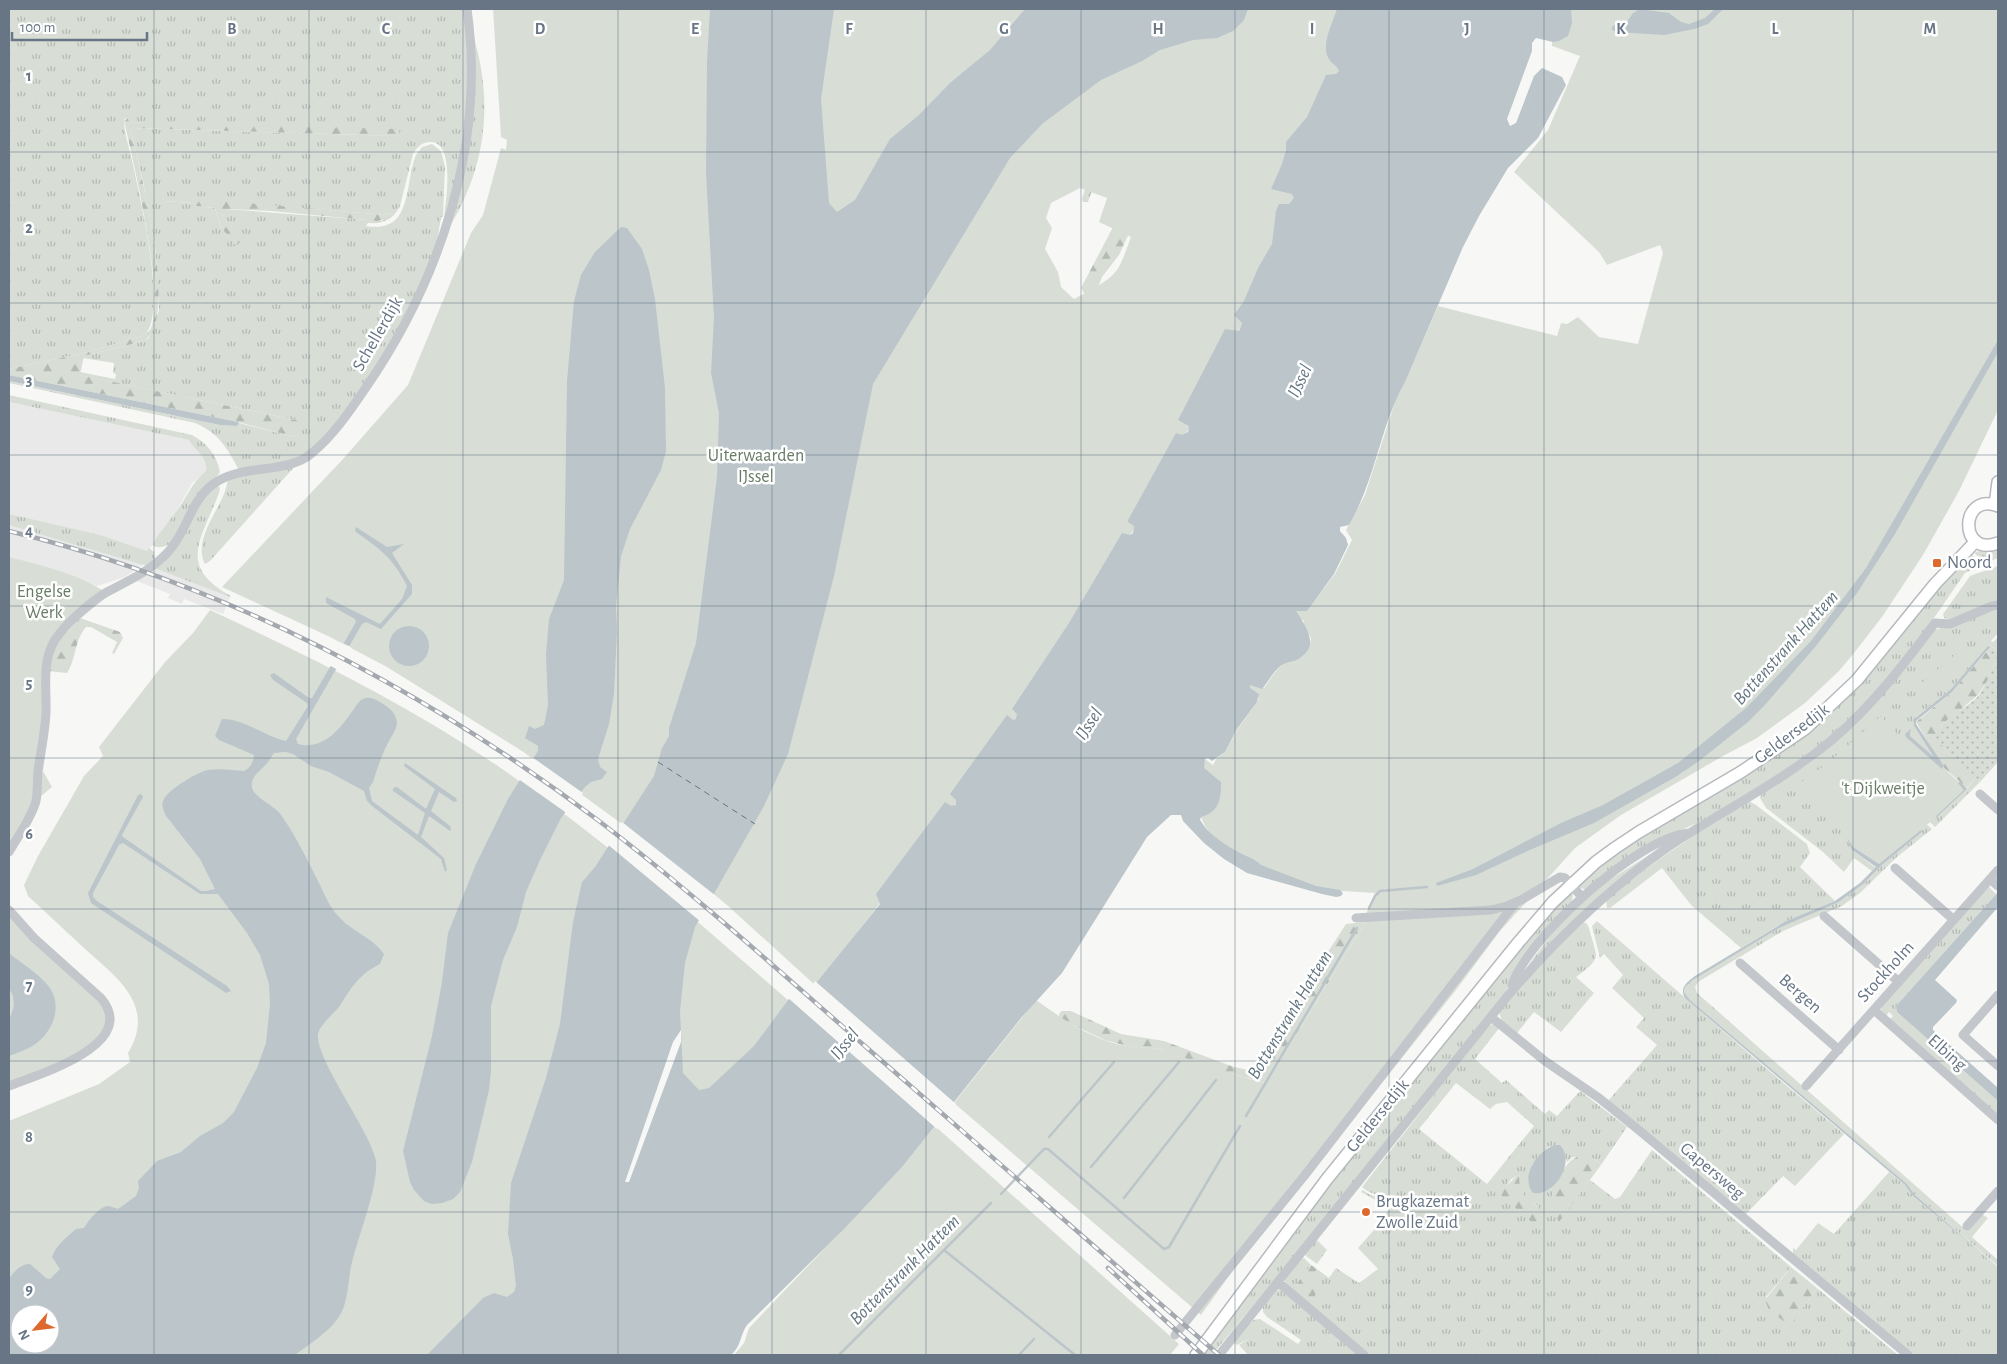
<svg xmlns="http://www.w3.org/2000/svg" width="2007" height="1364" font-family="'Alegreya Sans',sans-serif">
<defs>
<pattern id="grass-tufts" width="24" height="20" patternUnits="userSpaceOnUse" patternTransform="scale(1.25)"><rect width="24" height="20" fill="#d8ded6"/><path d="M3 7l-1-3M5 7V3M7 7l1-3M15 17l-1-3M17 17v-4M19 17l1-3" fill="none" stroke="#b3b9b3"/></pattern>
<pattern id="forest-firs" width="22" height="20" patternUnits="userSpaceOnUse" patternTransform="scale(1.25)"><rect width="22" height="20" fill="#d8ded6"/><path d="M5 1l3.5 6h-7zM16 11l3.5 6h-7z" fill="#b3b9b3"/></pattern>
<pattern id="garden-dots" width="8" height="8" patternUnits="userSpaceOnUse" patternTransform="scale(1.25)"><rect width="8" height="8" fill="#d8ded6"/><path d="M2 2h.1M6 6h.1" fill="none" stroke="#b3b9b3" stroke-width="1.8" stroke-linecap="round"/></pattern>
</defs>
<rect width="100%" height="100%" fill="#f7f8f5"/>
<path fill="#e8e9e8" d="M9,402L189,440L202,454L206,463V471L192,483L178,508L148,551L144,564L125,577L97,586L57,570L9,557Z
M147,566L190,581L230,597L223,614L184,599L182,604L168,598L170,594L129,578Z"/>
<path fill="url(#grass-tufts)" fill-rule="evenodd" d="M9,9H464L469,89L456,181L444,217C446,200 455,145 432,142C423,141 417,147 413,154L400,206C393,220 383,224 368,223L366,226C414,234 404,183 416,155L422,147L432,144L441,151L445,167L443,217H441L436,249L400,329L350,405L320,442L306,454L286,462L239,470C226,447 220,434 195,423L9,383V381L220,425L237,426L239,423L295,437L296,420L79,375L80,372L115,379L116,374L113,373L114,363L83,358L84,356L144,341L149,338L159,310L157,270L155,246L143,181L130,128L399,136L129,122L128,118L124,119C124,132 129,147 132,160C139,193 168,311 145,335L84,353L9,369ZM164,197L387,215L390,213L393,215L382,221L225,209L222,211C222,223 230,234 239,242L237,245L235,244L221,227L215,208L196,206L193,203L163,201Z
M473,35C494,103 486,167 449,228L457,200Z
M9,395L192,435C207,443 217,455 220,472L172,543C165,547 159,549 152,545C160,532 169,521 178,509C188,495 192,482 206,471C208,456 195,451 189,440L9,402Z
M297,464L210,561L205,564C193,542 216,514 224,494C226,489 227,484 228,479Z
M218,486L220,488L219,493C203,537 175,566 231,596L230,597L154,568L203,496Z
M9,514L100,535L147,551L149,548L154,552L155,560L147,566L9,525Z
M1998,547V558L1986,563L1974,553L1981,550Z
M1972,555L1983,564L1965,573L1934,618L1901,662L1876,692L1832,735L1775,777L1697,823L1670,835L1586,889L1578,888L1577,886L1613,856L1816,726C1857,692 1887,650 1921,608C1937,590 1955,573 1972,555Z
M1998,566V604L1950,620L1944,618L1943,614L1970,576Z
M1998,608V633L1991,641L1993,642L1998,637V652L1990,645L1951,689L1914,719L1913,722L1914,726L1933,756L1910,736L1911,730L1906,733L1958,782L1936,818L1966,790L1976,777L1980,782L1935,827L1905,798L1907,807L1932,829L1897,857L1860,893L1842,906L1783,931L1698,982L1695,987L1697,993L1967,1231L1982,1214L1988,1218L1972,1237L1998,1260V1266L1915,1195L1907,1184L1690,1000L1684,992L1685,987L1693,980L1787,923L1839,902L1862,885L1882,865L1922,832L1852,850L1876,868L1872,871L1854,858L1844,872L1823,852L1766,808L1760,798L1761,794L1804,767L1831,746L1932,631Z
M1749,801L1756,805L1807,844L1810,853L1800,867L1835,901L1786,921L1741,948L1691,905L1662,868L1610,908H1607L1606,900C1651,863 1699,831 1749,801Z
M1652,853C1602,891 1558,934 1517,980L1564,918L1608,881Z
M1988,886L1996,894L1896,1006L1897,1012L1998,1101V1115L1890,1019L1893,1016L1889,1012L1886,1016L1881,1010L1882,1005Z
M1570,892L1573,895L1571,904L1518,970L1503,996L1327,1216L1212,1355H1204L1337,1176L1516,953Z
M1582,921L1587,924L1589,928C1597,959 1603,957 1576,977L1594,993L1561,1032L1534,1012L1517,1033L1502,1021L1499,1012L1512,995Z
M1597,921L1753,1057L1844,1134L1795,1186L1783,1176L1746,1214L1608,1101L1657,1045L1636,1027L1644,1018L1612,988L1623,975L1604,954L1600,958L1592,926Z
M1493,1024L1500,1027L1475,1059L1502,1083L1506,1080L1545,1114L1549,1110L1557,1116L1580,1091L1627,1127L1601,1165L1592,1158L1573,1157L1566,1163L1567,1161L1554,1145L1548,1147L1532,1165L1548,1190L1551,1187L1559,1221L1590,1180L1615,1199L1620,1197L1652,1150L1791,1267L1766,1297L1790,1325L1817,1288L1898,1355H1366L1285,1282V1280L1301,1259L1304,1258L1311,1265L1297,1285L1312,1299L1314,1275L1317,1269L1329,1278L1336,1268L1359,1283L1378,1269L1358,1248L1374,1230L1390,1208L1361,1192L1363,1190C1373,1199 1383,1198 1396,1198L1397,1196C1382,1195 1374,1197 1362,1187L1488,1026ZM1456,1083L1490,1109L1496,1104L1507,1102L1534,1126L1487,1184L1419,1129ZM1520,1174C1517,1188 1523,1201 1537,1205L1536,1214L1501,1195L1510,1180Z
M1889,1172L1907,1187L1913,1196L1998,1267V1355H1911L1793,1255V1248L1796,1250L1818,1223L1834,1234Z
M1317,1240L1327,1250L1317,1264L1306,1256L1305,1253Z
M1277,1289L1282,1290L1360,1355H1248L1239,1345L1250,1338L1237,1345L1233,1342C1240,1333 1247,1319 1260,1319L1298,1344L1301,1340L1267,1317L1263,1312V1305Z"/>
<path fill="url(#forest-firs)" d="M1102,90L1125,99L1178,128L1119,255L1102,277L1097,290L1091,296H1086L1081,288L1121,212L1129,181L1125,173L1102,168L1099,170L1088,202H1083L1082,199L1092,166L1089,147L1111,98L1100,93L1099,91Z
M128,118L129,122L399,129L400,136L130,128C139,165 180,320 144,341L84,356L80,375L296,420L298,422L295,437L238,422L9,375V369L84,353L145,335C145,335 150,330 150,330C167,300 132,157 124,120Z
M164,196L387,215L390,213L394,215L387,219L377,221L271,211L225,209L222,215L227,228L240,242L237,245H235L221,227L215,208L196,206L193,203L163,201Z
M80,618L120,632L123,638L114,654L112,653L117,642L91,627H86C73,643 77,658 67,673L47,671L52,647Z
M1986,652L1994,663L1988,680L1978,695L1941,726L1943,747L1976,777L1967,788L1944,768L1916,722L1952,692Z
M1366,922L1266,1083L1209,1068L1160,1049L1127,1046L1105,1040L1060,1019L1059,1015L1061,1011H1071L1121,1034L1164,1041L1234,1067L1254,1071L1300,995L1346,924Z
M1583,1155L1592,1158L1601,1165L1559,1222L1556,1216L1551,1187C1564,1174 1563,1160 1583,1155Z
M1520,1173C1517,1190 1525,1199 1539,1207L1536,1226L1501,1195L1505,1187Z
M1311,1265L1317,1269L1314,1275L1324,1283L1312,1299L1299,1288L1297,1284Z
M1791,1267L1817,1288L1790,1326L1769,1310L1765,1300Z"/>
<path fill="#d8ded6" fill-rule="evenodd" d="M493,9H1358L1297,205L1239,330L1188,430L1131,534L1017,718L954,807L816,986L727,905L674,862L522,751L387,667L328,636L222,587L343,459L408,385L471,233L483,215L501,148L506,150L507,140L501,137ZM1080,188L1107,198L1099,222L1131,237C1127,247 1123,261 1117,270C1107,283 1088,291 1074,299L1061,287L1058,272L1045,249L1052,228L1046,218L1051,203Z
M1552,9H1998V410L1959,491L1923,555L1882,617L1854,653L1839,671L1805,703L1757,738L1723,756L1621,815L1575,848L1500,931L1456,990L1234,1269L1201,1315L954,1103L1036,1000C1061,1018 1087,1036 1117,1044C1132,1048 1148,1046 1163,1050C1197,1062 1230,1075 1266,1083L1366,922V914L1375,893L1310,889L1252,865L1214,838L1205,826L1201,817L1214,793L1200,766L1205,759L1213,765L1216,759L1225,752L1237,730L1257,702L1259,698L1246,690L1251,681L1264,688C1269,681 1275,671 1281,666C1296,653 1307,666 1311,638L1303,624L1304,621L1287,612L1291,603L1307,610L1335,574L1352,540L1346,530L1365,495L1396,399L1405,381L1438,306L1557,336L1561,323L1567,324L1578,317L1599,337L1638,344L1663,253L1660,245L1607,265L1599,252L1514,172L1548,130L1580,56L1552,46Z
M9,557C40,565 84,575 109,595L63,633L49,657L48,733L43,771L52,787L40,797L33,815L9,858Z
M210,610C313,658 415,708 508,773C610,844 703,926 797,1008L463,1355H9V1121L99,1084L130,1062L128,1053C157,1005 116,977 84,948C65,931 47,913 28,896L24,885L38,856L84,776L103,756L99,747L165,662L193,633ZM20,1314H50V1344H20Z
M1961,650L1968,658L1927,695L1919,685Z
M1881,716L1898,735L1911,738L1966,789L1936,817L1880,865L1851,846L1840,828L1793,788L1828,763Z
M9,904L24,923L108,1000C110,1004 113,1009 114,1013C123,1054 36,1078 9,1090Z
M935,1126L1179,1344L1170,1355H734L744,1343L749,1328L903,1166Z"/>
<path fill="url(#garden-dots)" d="M1990,645L1998,652V762L1980,782L1943,747L1936,738C1941,716 1965,711 1979,695C1986,685 1990,674 1994,663L1986,652Z"/>
<path fill="#bbc5ca" fill-rule="evenodd" d="M710,9H834L821,99L829,203L837,212L855,200L890,139L919,115L950,83L990,50L1025,9H1248L1244,20L1233,31L1217,38L1193,40L1160,50L1142,61L1101,80L1042,124L1010,158L873,384L834,576L788,754L764,806L695,927L685,963L680,1011L683,1073L699,1090L709,1088L754,1046L803,980L813,987L880,904L876,894L945,802L951,806L956,805V800L950,794L1007,715L1013,720L1016,719L1017,714L1012,709L1069,623L1122,533L1130,535L1133,533L1134,526L1128,522V520L1176,433L1182,435L1188,432L1189,426L1178,420L1225,329L1239,331L1242,323L1234,315L1244,301L1258,268L1272,244L1276,211L1279,204H1289L1294,198L1292,194L1271,189L1282,164L1286,150V142L1307,117L1326,75L1336,74L1339,71C1337,65 1332,64 1329,59C1320,46 1333,22 1337,9H1571L1572,23L1568,36L1559,41L1553,42L1536,38L1532,43V51L1507,119L1510,126L1516,123L1534,76L1542,68L1562,77L1566,85L1538,138L1508,168L1479,216L1463,247L1405,382C1380,426 1376,479 1349,525L1340,527V531L1346,538L1348,545L1334,574L1307,611H1296C1304,624 1321,645 1300,658C1295,662 1288,661 1282,665C1274,670 1268,682 1262,689L1250,685V688L1259,694L1257,702L1237,729L1225,752L1212,761L1208,758L1205,759L1204,768L1221,782C1221,800 1219,812 1201,817L1200,820C1208,834 1225,845 1240,853C1248,857 1255,859 1261,865L1316,886L1340,890L1343,893L1341,896L1336,897L1322,894L1247,873L1224,859L1204,843L1183,821L1181,815H1171L1147,837L1062,973L1021,1018L903,1166L844,1229L747,1325C740,1335 741,1347 731,1355H427L483,1298L494,1293L507,1297L514,1292L516,1286L513,1259L508,1234L511,1183L546,1078L560,1024L573,922L582,882L595,867L654,776L662,748L669,736V728L696,643L717,477L719,413L711,373L714,318L706,173L707,62Z
M1640,9L1669,13L1681,22L1689,24L1705,18L1715,9H1723L1708,24L1694,29L1664,35L1617,32L1612,30V27L1615,25H1625L1633,13Z
M621,227L627,228L642,249L649,270L655,299L665,388L666,451L661,470L630,529L621,556L616,606L617,630L614,694L609,724L598,759L600,767L607,772L602,779L591,782L585,787L561,818L540,860L526,892L517,927L503,960L491,1006V1071L489,1090L472,1162L460,1192L453,1199L442,1203L432,1204L424,1201L414,1190L410,1182L403,1151L432,1036L442,982L448,933L476,864L508,799L538,751V746L525,738L529,726L535,729L544,725L548,705L546,654L549,619L564,580L567,381L574,301L581,275L595,252Z
M1998,340V352L1895,534L1857,593L1816,646L1764,706L1748,722L1699,761L1677,776L1594,823L1532,849L1476,875L1437,886L1436,883L1473,869L1561,823L1603,805L1678,763L1746,708L1811,641L1866,568Z
M9,375L238,422L239,423L237,426L220,425L9,381Z
M356,527L387,547L404,544L392,553L412,585V594L381,629L366,622L362,624L296,739L298,744C321,750 338,732 350,714C355,709 358,699 366,698C372,697 378,701 383,704C390,708 396,714 397,722C397,730 391,736 388,743C382,754 377,769 373,782L369,788L372,801L418,835L425,813L393,791V788L397,787L426,809L435,789L404,766L405,763L456,798L457,801L454,802L439,792L431,811L450,826L451,829L450,831L429,816L421,837L444,858L447,870L445,872L441,859L372,806L367,801L364,791L329,772L311,766L293,754L286,752L274,753C272,756 270,759 268,762C262,770 250,776 252,787C253,797 275,806 281,815C295,835 306,857 317,879C324,892 329,908 340,918C353,932 373,938 384,954L380,964C358,975 352,987 339,1007C333,1014 320,1025 318,1034C315,1058 367,1127 375,1157C382,1179 356,1241 351,1267C348,1282 348,1302 340,1315C332,1330 308,1345 295,1355H9V1279C14,1271 21,1264 30,1264L46,1278L50,1279L60,1269L52,1257C55,1246 67,1237 76,1229L84,1228C88,1221 98,1208 107,1206C111,1206 114,1208 118,1209L136,1196L139,1188L138,1181L157,1161L181,1152L200,1136L223,1123L234,1112L257,1068L266,1043L270,1004L269,984L260,955L247,933L218,894H200L123,843L119,845L93,893V897L97,901L227,986L231,991L226,993L91,903L88,893L138,795L141,794L143,797L122,835L123,837L201,891H206L215,889L200,859L166,816C164,811 161,806 163,801C167,790 197,772 208,770C219,768 233,770 244,771C251,767 253,763 254,755L219,740L215,736L222,719C245,719 264,736 286,741L308,706L307,703L273,680L270,675L274,673L309,698H312L356,622L355,619L326,603V597L380,624L402,599L407,586C393,558 381,550 356,532L355,530ZM20,1314H50V1344H20Z
M389 646a20 20 0 1 1 40 0a20 20 0 1 1-40 0Z
M1988,646L1990,647L1952,692L1916,721V724L1944,766L1942,769L1906,737L1905,734L1911,729L1910,736L1933,756L1914,726L1913,720L1951,689Z
M1960,781L1967,789L1936,818V816L1964,790L1958,783Z
M1921,830L1922,832L1882,865L1862,885L1839,902L1781,927L1693,980L1685,987L1684,992L1690,1000L1907,1184L1915,1195L1998,1267L1913,1196L1905,1185L1685,998C1679,988 1687,982 1695,976L1786,921L1835,901L1860,883L1876,867L1852,850L1847,838L1853,847L1879,864Z
M1998,892V907L1935,980L1957,1000L1956,1003L1933,1027V1030L1998,1088V1101L1897,1012L1896,1006Z
M9,953C21,963 42,976 50,988C63,1008 52,1033 34,1045C26,1050 17,1053 9,1056V1021L14,1006L13,996L9,988Z
M1554,1145H1560C1576,1161 1555,1197 1533,1193C1520,1176 1537,1152 1554,1145Z"/>
<path fill="#f7f8f5" d="M342,643L351,647L338,670L329,665Z
M532,757L583,793L568,814L517,778Z
M622,822L716,896L701,922L606,843Z
M802,978L813,984L815,981L956,1104L937,1129L787,997Z
M681,1030V1042L629,1182H625L673,1042Z"/>
<g fill="none" stroke-linecap="round" stroke-linejoin="round">
<path stroke="#bbc5ca" stroke-width="2.5" d="M1369,908L1375,896L1380,891L1427,887
M1246,1116L1357,928
M1049,1137L1114,1062
M1091,1167L1179,1062
M1001,1194L1044,1149H1048L1164,1249L1169,1247L1240,1126
M1124,1198L1216,1080
M944,1250L1075,1355
M839,1355L991,1203
M1019,1355L1034,1339"/>
<path stroke="#637680" stroke-width="1" stroke-dasharray="6 5" stroke-linecap="butt" d="M658,762L755,824"/>
<g stroke="#b6babe" stroke-width="14">
<path id="major" d="M1995,505L1998,482
M1998,506C1960,491 1958,558 1998,543
M1196,1355L1327,1179L1518,943L1553,902L1596,862L1615,848L1639,832L1741,772L1805,729L1857,680L1935,584L1976,541"/>
</g>
<path stroke="#c3c6ca" stroke-width="9" d="M1980,794L1998,810
M9,852C18,836 31,819 36,801C38,791 37,780 38,770C41,751 45,732 46,713C47,685 40,656 60,633C69,621 94,599 107,592C128,581 152,570 168,552C189,530 190,497 218,481C246,464 288,474 312,453C333,436 350,411 365,389C441,279 486,143 467,9
M1895,868L1954,920
M1990,879L1998,886
M9,910L34,938L101,998C140,1045 39,1074 9,1086
M1824,916L1899,982
M1356,918L1491,910L1507,906L1521,900L1560,877L1565,878L1582,897
M1740,963L1839,1050
M1512,985C1528,938 1638,837 1689,833
M1998,995L1963,1035L1998,1066
M1874,1010L1998,1120
M1491,1017L1545,1061L1599,1098L1640,1131L1908,1355
M1806,1086L1998,870
M1967,1226L1998,1191
M1278,1282L1364,1355
M1175,1335L1305,1175L1516,902
M1219,1355L1510,993C1557,939 1609,888 1668,847C1723,810 1782,782 1833,739C1872,706 1904,664 1935,623L1950,624L1992,606L1998,605"/>
<use href="#major" stroke="#fff" stroke-width="11"/>
<g stroke="#a4a9af" stroke-width="4.5">
<path id="rail" d="M9,531C224,584 422,688 599,821C692,892 778,970 866,1047C984,1150 1101,1252 1219,1355
M1108,1268L1203,1355"/>
</g>
<use href="#rail" stroke="#fff" stroke-width="2.5" stroke-dasharray="8" stroke-linecap="butt"/>
</g>
<path fill="none" stroke="#677585" stroke-width="1" stroke-opacity="0.55" d="M154,9V1355M309,9V1355M463,9V1355M618,9V1355M772,9V1355M926,9V1355M1081,9V1355M1235,9V1355M1389,9V1355M1544,9V1355M1698,9V1355M1853,9V1355M9,152H1998M9,303H1998M9,455H1998M9,606H1998M9,758H1998M9,909H1998M9,1061H1998M9,1212H1998"/>
<g fill="#de692f" stroke="#fff" stroke-width="2">
<rect x="1932" y="558" width="10" height="10" rx="2.5"/>
<circle cx="1366" cy="1212" r="5"/>
</g>
<g text-anchor="middle" dominant-baseline="central" stroke-width="5" stroke-linejoin="round" paint-order="stroke">
<g font-size="18" fill="#677585" stroke="#fff">
<text transform="translate(378 334) rotate(-60)">Schellerdijk</text>
<text transform="translate(1792 734) rotate(-37)">Geldersedijk</text>
<text transform="translate(1886 972) rotate(-48)">Stockholm</text>
<text transform="translate(1800 994) rotate(41)">Bergen</text>
<text transform="translate(1947 1053) rotate(42)">Elbing</text>
<text transform="translate(1378 1116) rotate(-51)">Geldersedijk</text>
<text transform="translate(1712 1171) rotate(40)">Gapersweg</text>
</g>
<g font-size="18" fill="#687c66" stroke="#fff">
<text x="756" y="456">Uiterwaarden<tspan x="756" dy="21">IJssel</tspan></text>
<text x="44" y="592">Engelse<tspan x="44" dy="21">Werk</tspan></text>
<text x="1883" y="789">'t Dijkweitje</text>
</g>
<g font-size="18" fill="#677585" stroke="#fff" text-anchor="start">
<text x="1947" y="563">Noord</text>
<text x="1376" y="1202">Brugkazemat<tspan x="1376" dy="21">Zwolle Zuid</tspan></text>
</g>
<g font-size="19" font-style="italic" fill="#637680" stroke="#fff">
<text transform="translate(1300 381) rotate(-64)">IJssel</text>
<text transform="translate(1786 648) rotate(-48)">Bottenstrank Hattem</text>
<text transform="translate(1089 724) rotate(-56)">IJssel</text>
<text transform="translate(1290 1015) rotate(-59)">Bottenstrank Hattem</text>
<text transform="translate(845 1044) rotate(-51)">IJssel</text>
<text transform="translate(905 1270) rotate(-45)">Bottenstrank Hattem</text>
</g>
</g>
<g font-size="16" text-anchor="middle" font-weight="bold" fill="#677585" stroke="#fff" stroke-width="5" stroke-linejoin="round" paint-order="stroke">
<text x="232" y="34">B</text>
<text x="386" y="34">C</text>
<text x="540" y="34">D</text>
<text x="695" y="34">E</text>
<text x="849" y="34">F</text>
<text x="1004" y="34">G</text>
<text x="1158" y="34">H</text>
<text x="1312" y="34">I</text>
<text x="1467" y="34">J</text>
<text x="1621" y="34">K</text>
<text x="1775" y="34">L</text>
<text x="1930" y="34">M</text>
<text x="29" y="81">1</text>
<text x="29" y="233">2</text>
<text x="29" y="385">3</text>
<text x="29" y="536">4</text>
<text x="29" y="688">5</text>
<text x="29" y="839">6</text>
<text x="29" y="991">7</text>
<text x="29" y="1142">8</text>
<text x="29" y="1294">9</text>
</g>
<rect width="2007" height="1364" fill="none" stroke="#677585" stroke-width="20"/>
<g transform="translate(35 1329) rotate(242)"><circle r="24" fill="#ffffff" stroke="#c2c8ce"/>
<path d="M0-4L9 19L0 12L-9 19Z" fill="#de692f"/>
<text y="-8" font-size="14" font-weight="bold" text-anchor="middle" fill="#677585">N</text>
</g>
<path d="M12 32v8h135v-8" fill="none" stroke="#677585" stroke-width="2.5"/>
<text x="20" y="32" font-size="15" fill="#677585" stroke="#ffffff" stroke-width="4" paint-order="stroke">100 m</text>
</svg>
